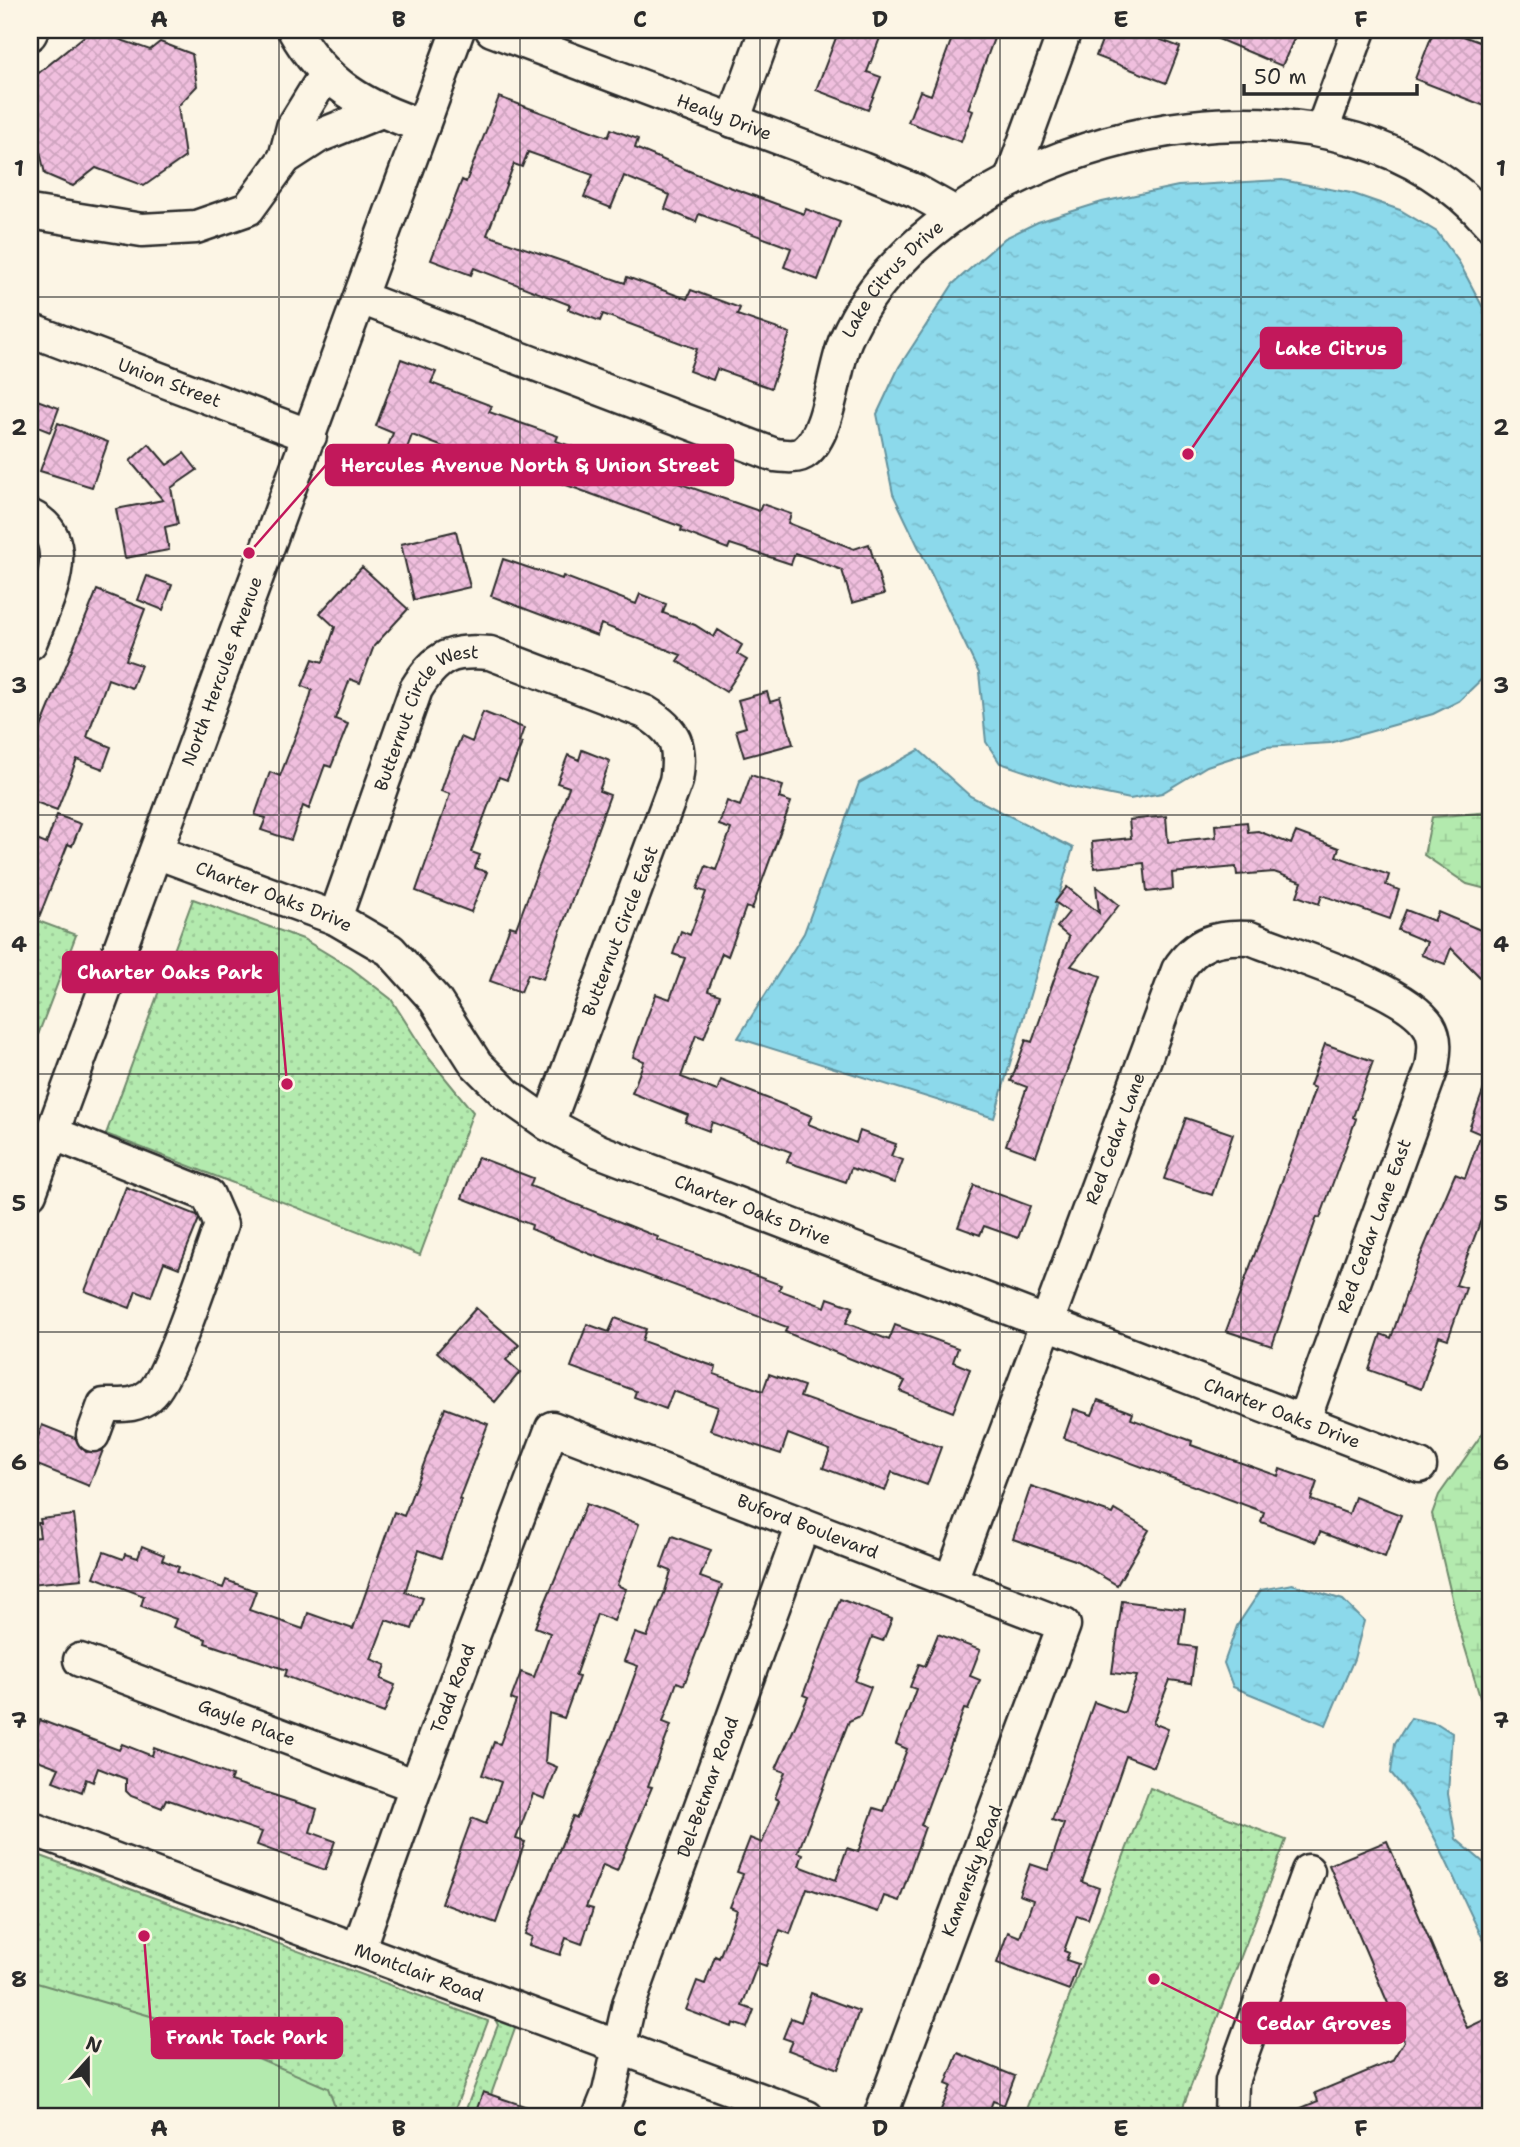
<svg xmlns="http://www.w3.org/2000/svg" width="1520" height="2147" font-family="'Shantell Sans',sans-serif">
<defs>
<pattern id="wetland-marsh" width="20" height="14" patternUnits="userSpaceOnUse" patternTransform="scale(1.75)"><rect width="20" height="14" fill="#b3eaae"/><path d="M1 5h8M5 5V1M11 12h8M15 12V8" fill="none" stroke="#9ac996"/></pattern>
<pattern id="park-dots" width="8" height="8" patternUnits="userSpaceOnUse" patternTransform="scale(1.75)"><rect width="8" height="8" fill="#b3eaae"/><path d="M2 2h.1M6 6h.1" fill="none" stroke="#9ac996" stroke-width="1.8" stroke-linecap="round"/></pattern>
<pattern id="water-ripples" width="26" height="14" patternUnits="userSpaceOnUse" patternTransform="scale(1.75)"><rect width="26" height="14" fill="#8cd9eb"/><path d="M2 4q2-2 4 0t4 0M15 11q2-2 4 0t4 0" fill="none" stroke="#79baca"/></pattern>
<pattern id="building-cross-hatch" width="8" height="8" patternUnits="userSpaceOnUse" patternTransform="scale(1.75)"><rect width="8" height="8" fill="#f0bfde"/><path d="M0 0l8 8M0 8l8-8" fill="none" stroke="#cea4bf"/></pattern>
</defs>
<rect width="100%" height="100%" fill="#fcf5e5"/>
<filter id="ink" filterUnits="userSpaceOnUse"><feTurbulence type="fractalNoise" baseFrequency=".0143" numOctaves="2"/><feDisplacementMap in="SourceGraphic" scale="14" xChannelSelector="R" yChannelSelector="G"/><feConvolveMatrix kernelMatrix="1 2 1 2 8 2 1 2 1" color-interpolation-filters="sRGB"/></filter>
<g filter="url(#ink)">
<path fill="url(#wetland-marsh)" stroke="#6f8a6c" stroke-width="2" d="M1490,812V890L1467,884L1424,855L1432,817Z
M1490,1423V1730L1459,1628L1432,1514L1439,1495Z"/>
<path fill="url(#park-dots)" stroke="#6f8a6c" stroke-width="2" d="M193,899L303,939L351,968L391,999L428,1057L473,1112L420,1255L106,1134Z
M30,918L76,935L30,1056Z
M1150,1788L1286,1840L1179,2117H1023Z
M30,1852L488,2021L452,2117H30Z
M494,2017L516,2025L483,2117H463L498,2025Z"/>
<path fill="#b3eaae" stroke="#6f8a6c" stroke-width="2" d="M30,1981L178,2024L328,2088L335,2107L332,2117H30Z"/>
<path fill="url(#water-ripples)" stroke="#65939e" stroke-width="2" d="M1282,180L1351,193L1400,210L1437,232L1459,262L1490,321V671L1459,701L1433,714L1330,743L1265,747L1207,766L1162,793L1130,799L1072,787L1000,763L986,742L979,673L893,494L877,414L899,367L953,284L1005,238L1038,222L1102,202L1178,186Z
M919,750L970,796L1073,848L994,1118L738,1038L804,933L859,783Z
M1292,1584L1343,1600L1364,1621L1354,1659L1326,1725L1233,1687L1224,1663L1237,1626L1261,1590Z
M1411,1718L1438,1724L1452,1733L1448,1794L1456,1839L1490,1868V1952C1455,1889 1439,1828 1391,1773L1395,1743Z"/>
<path fill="url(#building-cross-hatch)" stroke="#2b2b2b" stroke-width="2" d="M92,30L150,50L160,42L192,54L197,86L178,106L185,157L144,186L96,168L73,186L45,174L39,147L30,143V80Z
M839,30H883L867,72L881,77L868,110L816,90Z
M955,30H997L968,109L973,111L961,142L908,122L920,91L931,95Z
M1106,30H1135L1180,47L1166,83L1096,56Z
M1197,30H1298L1282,66Z
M1434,30H1447L1490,46V108L1415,79Z
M499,97L608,137L611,129L638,139L635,148L713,181L804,214L806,209L840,222L818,280L784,267L791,248L699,214L696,222L665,209L670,195L624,176L611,208L584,197L593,175L528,152L522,167L514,164L487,235L625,283L627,277L687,299L691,290L740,308L737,315L790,333L771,388L717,369L713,380L689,371L697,349L603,314L600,321L568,309L570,305L474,268L471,275L431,260L462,180L466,182Z
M401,359L436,372L431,383L492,406L489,412L558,436L556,441L759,511L762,504L791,514L788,523L854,549L869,544L884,594L852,603L842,570L795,553L791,564L730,544L728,549L681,531L682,527L561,483L563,475L477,445L472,458L412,435L404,456L387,449L393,433L376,426Z
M37,400L59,408L50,432L30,424Z
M58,423L108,442L92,487L40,471Z
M149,444L167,465L184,453L197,470L171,488L178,524L165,527L169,550L125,558L116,509L163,500L130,461Z
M456,531L470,587L414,600L401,544Z
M503,559L562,579L563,576L636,604L640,594L666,604L663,613L695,625L714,637L718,630L742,645L737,654L747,660L726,692L677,661L681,655L601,624L597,636L491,596Z
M362,567L408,609L374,646L360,683L350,679L335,719L348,724L331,767L325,765L309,809L303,806L291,840L261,830L266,818L255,815L270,772L280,776L309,701L312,690L302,686L313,659L323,662L335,627L320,613Z
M147,576L172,585L163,610L138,600Z
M97,590L145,609L126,660L141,665L132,688L108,679L87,737L111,747L103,769L77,759L57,810L30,800V742L34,744Z
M767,692L770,702L780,699L793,744L744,757L736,730L746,727L738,700Z
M483,712L524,728L519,742L522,743L507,780L499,777L471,852L480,855L475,868L487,872L471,912L416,891L450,794L441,791L452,759L461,737L472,742Z
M582,750L610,761L599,791L610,795L543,979L528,974L521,992L490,981L510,926L516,928L564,801L569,787L557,783L568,755L579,760Z
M751,775L783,786L779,798L791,802L752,909L746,907L728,956L722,953L708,991L720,995L704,1038L696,1035L681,1077L717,1091L721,1080L812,1116L808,1124L856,1143L860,1131L896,1144L891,1156L903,1160L894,1183L851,1168L846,1182L811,1170L787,1162L791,1152L712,1122L709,1131L685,1122L688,1115L632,1093L644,1061L633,1057L647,1017L656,994L670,999L685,958L673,954L681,931L690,935L706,892L697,889L706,866L716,870L731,829L719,825L727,801L740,806Z
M57,815L81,824L72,846L68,844L30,940V837L46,844Z
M1166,816L1168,842L1216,837L1215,825L1247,822L1248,832L1258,831L1291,844L1296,832L1339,848L1336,856L1389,875L1386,885L1399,890L1390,919L1322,895L1319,904L1297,896L1302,882L1274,872L1237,875L1236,867L1172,873L1173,889L1147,892L1144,863L1094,868L1092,842L1131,838L1129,820Z
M1096,886L1119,905L1071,966L1101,976L1036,1156L1006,1145L1027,1087L1011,1081L1026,1040L1032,1042L1069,937L1057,927L1069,912L1055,902L1067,887L1099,913Z
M1406,910L1434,921L1438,912L1490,934V969L1481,978L1451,948L1445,964L1421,955L1427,942L1398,930Z
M1325,1044L1373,1061L1353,1117L1356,1119L1320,1218L1317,1217L1272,1346L1226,1331L1295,1146L1315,1088L1310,1086Z
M1488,1078H1490V1212L1485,1210L1456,1285L1466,1288L1448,1339L1439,1336L1421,1389L1369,1370L1381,1334L1391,1338L1414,1271L1455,1174L1465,1178L1481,1134L1469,1129Z
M1186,1118L1233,1134L1212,1195L1164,1179Z
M478,1157L533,1178L530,1186L658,1237L657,1240L781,1285L779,1290L825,1307L828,1298L853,1307L846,1323L889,1340L895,1325L958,1348L953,1362L970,1369L953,1412L900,1391L905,1381L785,1332L787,1327L590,1254L531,1229L532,1225L462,1198Z
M974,1185L1030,1206L1018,1238L984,1226L980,1235L958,1227Z
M126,1187L197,1215L199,1219L179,1268L164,1262L151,1297L136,1291L130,1308L85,1291Z
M476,1308L519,1345L506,1360L520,1372L495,1402L437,1352Z
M615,1318L646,1329L642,1341L716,1367L714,1374L763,1391L769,1374L804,1386L800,1397L941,1447L927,1485L892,1472L885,1491L823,1468L830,1450L788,1434L781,1454L710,1430L718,1407L673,1391L666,1409L634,1397L636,1391L571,1367L587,1324L609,1332Z
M1098,1400L1133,1413L1131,1419L1192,1441L1191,1445L1278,1476L1280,1469L1317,1482L1311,1500L1349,1514L1355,1497L1401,1515L1385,1557L1320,1532L1316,1542L1261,1522L1264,1512L1064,1438L1074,1409L1092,1415Z
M445,1408L488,1424L459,1499L461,1500L441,1558L419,1550L405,1592L423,1598L412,1629L386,1620L371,1659L386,1665L381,1679L395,1685L384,1713L285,1676L287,1670L205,1643L206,1639L173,1627L176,1619L141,1606L144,1596L94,1577L104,1552L123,1559L125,1554L138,1558L142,1546L164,1555L162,1560L179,1567L177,1572L223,1588L226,1580L256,1591L249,1610L303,1629L308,1613L353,1629L394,1512L404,1516Z
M42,1425L75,1438L86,1452L103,1450L89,1486L30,1462Z
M1031,1486L1113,1514L1115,1510L1149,1530L1117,1585L1075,1560L1013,1539Z
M586,1504L639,1524L617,1585L626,1589L614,1621L597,1614L575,1676L579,1677L564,1718L549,1713L545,1762L557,1767L545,1799L533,1794L516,1839L525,1842L496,1923L441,1903L472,1818L486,1824L501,1782L482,1775L494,1742L500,1744L516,1701L511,1699L521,1672L534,1677L550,1633L535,1627Z
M74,1515L82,1579L30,1584V1538L40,1537L38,1523H41L40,1519Z
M672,1536L711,1550L700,1577L722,1585L684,1685L677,1682L663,1722L671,1725L648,1786L652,1787L617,1871L603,1865L586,1907L593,1909L582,1944L566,1938L560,1955L529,1945L532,1937L525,1934L573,1816L577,1818L613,1734L638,1666L624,1661L635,1633L647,1637L665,1591L671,1571L661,1567Z
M840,1599L892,1619L883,1641L872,1637L855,1681L871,1687L860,1716L849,1721L798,1852L803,1854L799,1866L836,1880L847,1848L858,1852L874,1808L884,1811L907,1749L896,1744L916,1689L910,1687L919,1664L925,1666L938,1634L980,1650L970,1676L980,1680L968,1710L964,1709L921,1825L925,1827L899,1901L884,1896L878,1912L807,1888L790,1934L780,1930L766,1966L758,1963L742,2006L754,2010L747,2028L733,2023L732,2027L686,2010L697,1981L705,1984L715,1956L719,1958L737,1910L730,1907L743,1874L737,1872L750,1838L762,1843L779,1800L775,1798L785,1772L776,1769L808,1697L803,1695Z
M1122,1601L1185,1609L1180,1645L1196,1647L1191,1683L1170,1680L1153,1723L1168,1729L1154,1767L1126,1756L1082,1882L1099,1888L1088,1919L1077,1915L1064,1951L1069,1953L1066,1960L1078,1964L1069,1990L997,1963L1008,1932L1020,1937L1033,1900L1019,1895L1030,1864L1048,1870L1064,1824L1052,1820L1094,1702L1124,1713L1137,1676L1112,1673Z
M40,1720L119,1750L122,1744L152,1756L154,1748L232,1776L230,1781L317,1809L310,1832L335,1841L325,1870L257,1845L262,1832L166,1799L162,1808L131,1796L126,1791V1779L98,1768L93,1782L86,1779L82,1792L53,1781L59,1768L30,1757V1747Z
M1387,1841L1467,2028L1490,2017V2117H1280L1318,2101L1315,2093L1392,2061L1404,2041L1329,1865Z
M811,1993L859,2011L838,2069L788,2050L792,2041L783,2038L791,2018L801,2022Z
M958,2053L1015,2076L1004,2105L993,2101L987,2117H954L940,2112L951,2086L946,2084Z
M483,2092L548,2114L547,2117H474Z"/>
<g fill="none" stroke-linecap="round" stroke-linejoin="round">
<g stroke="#2b2b2b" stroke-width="37">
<g id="minor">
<path d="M294,30C324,84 366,108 423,126"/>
<path id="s1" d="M492,30L862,169L916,191L955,213"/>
<path d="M30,34L32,30"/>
<path d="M733,121L766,30"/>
<path d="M1322,130L1359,30"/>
<path d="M285,158L293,127L325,75"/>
<path d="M1011,179L1065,30"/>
<path d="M30,212L142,230L196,227L248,209L285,158L319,136L379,112"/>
<path id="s2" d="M361,298L775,455C784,456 798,458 805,452C830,433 833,369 846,339C858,312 875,286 896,265C1032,118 1347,58 1490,224"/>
<path id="s3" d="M30,330L310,436"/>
<path d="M30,516C81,540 44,606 30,643"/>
<path id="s4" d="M156,852L335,918L390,950L435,1000L476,1064L507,1095L548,1124L599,1151L1420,1466"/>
<path id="s5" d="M335,918L416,689C437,655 451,650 490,653L645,712C676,731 682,745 676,781L548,1124"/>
<path d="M52,1133L208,1195L221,1225C210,1255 170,1380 150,1395C136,1407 122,1405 104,1405L93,1435"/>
<path id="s6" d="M30,1193L458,30"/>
<path id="s7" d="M951,1580L1178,970C1196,942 1217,936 1250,938C1294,956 1405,988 1429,1026C1437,1039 1434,1054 1432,1068L1303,1422"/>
<path id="s8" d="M80,1660L416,1786"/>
<path id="s9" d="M30,1828L807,2117"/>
<path id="s10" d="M358,1950L416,1786L552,1428L1064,1625L880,2117"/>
<path id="s11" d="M599,2117L609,2092L629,2004L803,1525"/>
<path d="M1231,2117L1232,2081L1308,1871"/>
</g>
</g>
<use href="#minor" stroke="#fcf5e5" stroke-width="32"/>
</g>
</g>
<path fill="none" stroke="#2b2b2b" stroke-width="2" stroke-opacity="0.55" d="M279,30V2117M520,30V2117M760,30V2117M1000,30V2117M1241,30V2117M30,297H1490M30,556H1490M30,815H1490M30,1074H1490M30,1332H1490M30,1591H1490M30,1850H1490"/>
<g text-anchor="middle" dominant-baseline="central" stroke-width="5" stroke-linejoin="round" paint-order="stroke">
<g font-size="18" fill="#2b2b2b" stroke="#fcf5e5">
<text stroke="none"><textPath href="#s1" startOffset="248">Healy Drive</textPath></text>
<text stroke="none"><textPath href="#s2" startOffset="672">Lake Citrus Drive</textPath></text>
<text stroke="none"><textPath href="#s3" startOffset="149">Union Street</textPath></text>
<text stroke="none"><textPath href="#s6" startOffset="556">North Hercules Avenue</textPath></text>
<text stroke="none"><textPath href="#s5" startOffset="228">Butternut Circle West</textPath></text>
<text stroke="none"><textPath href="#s4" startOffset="126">Charter Oaks Drive</textPath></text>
<text transform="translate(620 931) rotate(-69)">Butternut Circle East</text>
<text stroke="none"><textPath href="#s7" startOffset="471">Red Cedar Lane</textPath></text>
<text stroke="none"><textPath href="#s4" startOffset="714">Charter Oaks Drive</textPath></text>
<text transform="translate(1374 1226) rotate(-70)">Red Cedar Lane East</text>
<text stroke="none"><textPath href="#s4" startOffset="1281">Charter Oaks Drive</textPath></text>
<text stroke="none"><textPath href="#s10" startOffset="831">Buford Boulevard</textPath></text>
<text stroke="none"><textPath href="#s10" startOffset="278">Todd Road</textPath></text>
<text stroke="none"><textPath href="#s8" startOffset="178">Gayle Place</textPath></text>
<text stroke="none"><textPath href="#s11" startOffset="348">Del-Betmar Road</textPath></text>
<text transform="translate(972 1871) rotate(-69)">Kamensky Road</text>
<text stroke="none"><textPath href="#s9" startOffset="415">Montclair Road</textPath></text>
</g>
</g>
<path fill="none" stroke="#c2185b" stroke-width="2.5" d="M1188 454L1261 348M249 553L326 465M287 1084L277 972M1154 1979L1243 2023M144 1936L152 2038"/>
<g fill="#c2185b" stroke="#fcf5e5" stroke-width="2.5">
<circle cx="1188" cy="454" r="7"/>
<circle cx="249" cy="553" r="7"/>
<circle cx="287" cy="1084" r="7"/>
<circle cx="1154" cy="1979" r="7"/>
<circle cx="144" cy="1936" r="7"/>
</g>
<g fill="#c2185b" stroke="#c2185b" stroke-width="2.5">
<rect x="1261" y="328" width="140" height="40" rx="7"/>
<rect x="326" y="445" width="407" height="40" rx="7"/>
<rect x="63" y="952" width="214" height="40" rx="7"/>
<rect x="1243" y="2003" width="162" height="40" rx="7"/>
<rect x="152" y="2018" width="190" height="40" rx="7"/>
</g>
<g font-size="19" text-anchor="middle" font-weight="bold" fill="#fff">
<text x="1331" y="355">Lake Citrus</text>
<text x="530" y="472">Hercules Avenue North &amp; Union Street</text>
<text x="170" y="979">Charter Oaks Park</text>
<text x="1324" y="2030">Cedar Groves</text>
<text x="247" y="2044">Frank Tack Park</text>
</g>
<rect width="1520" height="2147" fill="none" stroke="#fcf5e5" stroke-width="77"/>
<g transform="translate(88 2060) rotate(21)" stroke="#fcf5e5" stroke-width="5" paint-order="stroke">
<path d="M0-5L12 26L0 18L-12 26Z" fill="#2b2b2b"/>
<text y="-10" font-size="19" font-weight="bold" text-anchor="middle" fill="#2b2b2b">N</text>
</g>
<path d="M1244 84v10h173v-10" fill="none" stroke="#2b2b2b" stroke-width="3.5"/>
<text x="1254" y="84" font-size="21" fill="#2b2b2b" stroke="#fcf5e5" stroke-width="5" paint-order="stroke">50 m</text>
<rect x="38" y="38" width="1444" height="2070" fill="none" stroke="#2b2b2b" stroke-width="2.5"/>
<g font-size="23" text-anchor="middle" font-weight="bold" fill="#2b2b2b">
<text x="159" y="27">A</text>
<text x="399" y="27">B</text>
<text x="640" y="27">C</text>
<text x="880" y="27">D</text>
<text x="1121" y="27">E</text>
<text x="1361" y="27">F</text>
<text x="19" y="176">1</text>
<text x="1501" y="176">1</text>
<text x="19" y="435">2</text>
<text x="1501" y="435">2</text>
<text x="19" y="693">3</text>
<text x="1501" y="693">3</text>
<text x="19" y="952">4</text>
<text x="1501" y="952">4</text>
<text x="19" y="1211">5</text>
<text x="1501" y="1211">5</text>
<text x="19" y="1470">6</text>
<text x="1501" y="1470">6</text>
<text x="19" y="1728">7</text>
<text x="1501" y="1728">7</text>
<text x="19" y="1987">8</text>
<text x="1501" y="1987">8</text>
<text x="159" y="2136">A</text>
<text x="399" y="2136">B</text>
<text x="640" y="2136">C</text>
<text x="880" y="2136">D</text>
<text x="1121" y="2136">E</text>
<text x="1361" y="2136">F</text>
</g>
</svg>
